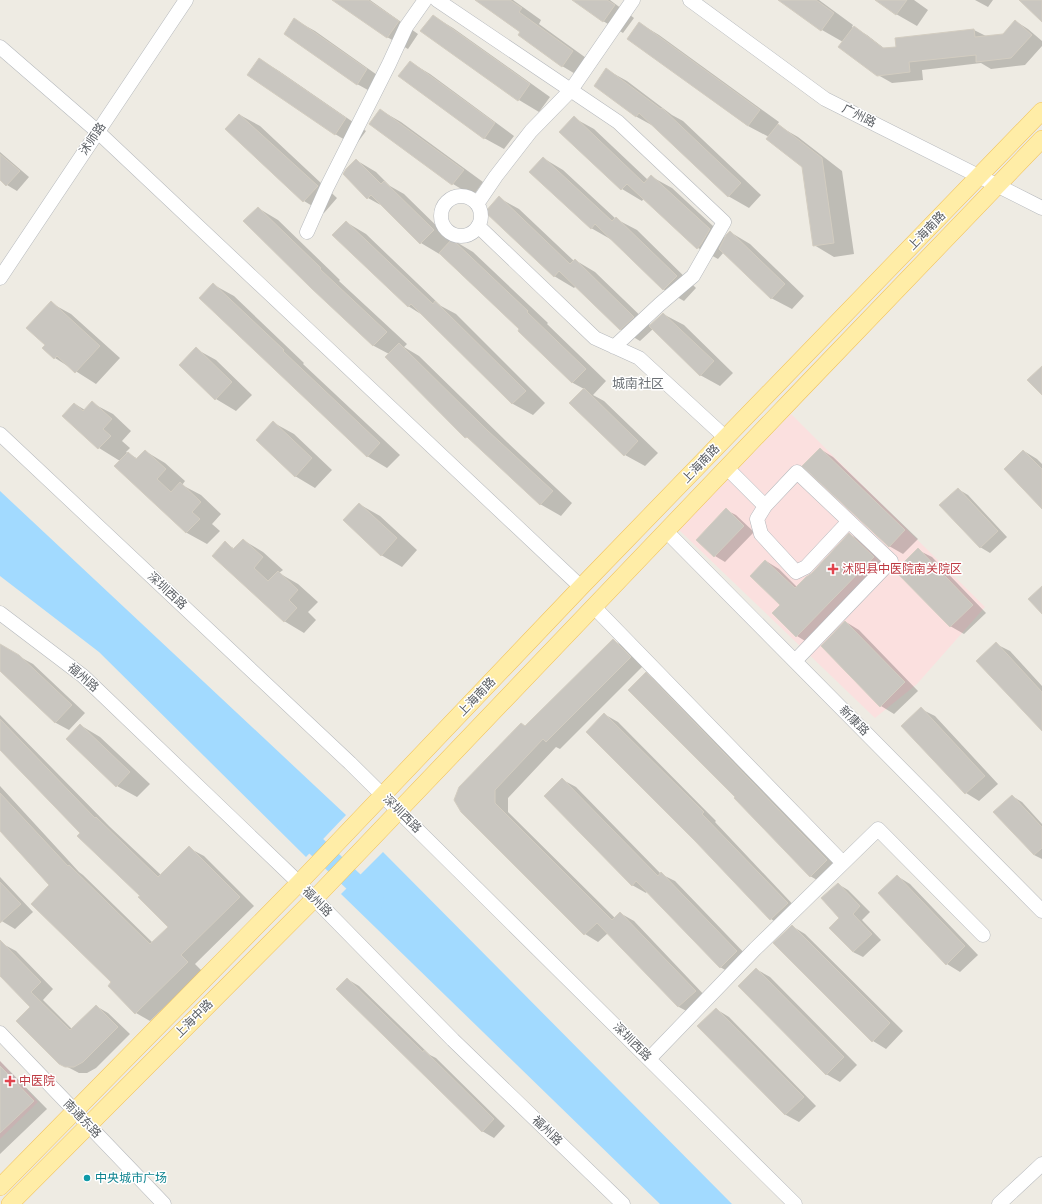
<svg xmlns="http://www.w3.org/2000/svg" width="1042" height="1204" font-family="'Sofia Sans Condensed','Noto Sans SC',sans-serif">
<rect width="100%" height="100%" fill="#eeebe3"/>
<path fill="#fbe0df" d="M791,414L985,607L917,684L875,718L679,530Z
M0,1061L38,1102L0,1139Z"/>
<path fill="#a2daff" d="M0,491L346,815L306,857L99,652L0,576Z
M383,852L732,1204H660L341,894Z"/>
<path fill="#0003" d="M334,0H370L418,34L408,49L387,37Z
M476,0H513L541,20L539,24L593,63L582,78L562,66L521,32Z
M574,0H610L634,18L623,33L603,21Z
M780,0H819L853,25L852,27L867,35L885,49L897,47L896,39L974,30L986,36L1003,35L1015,21L1028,29L1042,41V46L1025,65L991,69L981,63L922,70L923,80L892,83L878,75L843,42L822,30Z
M877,0H914L928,10L917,26L896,14Z
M975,0H993L988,7Z
M433,16L453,28L550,97L539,112L519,100L474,68Z
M295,20L315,31L387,82L377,95L357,84Z
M639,23L659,35L779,122L777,125L798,137L842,171L854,254L834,257L814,245L803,166L769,137L748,126L628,38Z
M259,59L279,71L366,131L355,146L335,134Z
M410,62L430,74L514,136L504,149L484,138Z
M607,70L627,81L672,115L683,121L761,195L749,208L728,196L657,128L637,117L595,85Z
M380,110L401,122L483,182L473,196L453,184L370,124Z
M240,115L260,126L337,198L324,213L304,201Z
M574,118L594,129L648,180L652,177L672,188L726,238L730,232L750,244L804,296L792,309L771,298L724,252L718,259L698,248L644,198L642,201L622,189Z
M0,152L29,177L17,191L7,185L0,179Z
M543,158L563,170L616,219L637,230L696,288L684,301L663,289L612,240L591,228Z
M356,160L376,172L390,186L404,194L452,241L453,240L473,252L548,323L547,324L606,381L593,395L604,401L658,453L645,466L625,455L584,389L573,383L519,331L520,329L441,255L421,243L386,208L368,198Z
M499,198L519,209L574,261L575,260L595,272L651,326L663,314L684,325L733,373L720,386L700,375L653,329L640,341L620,329L576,286L574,288L554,276Z
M258,208L278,220L340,280L339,281L407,344L404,347L419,356L507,442L572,503L561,516L540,504L472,440L466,437L389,354L374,346L245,221Z
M346,222L366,234L441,306L456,314L545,403L533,415L513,404L424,316L408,306Z
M214,285L234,296L304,363L303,364L400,455L387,468L367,456Z
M51,303L71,314L120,358L96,384L55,358L43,348L46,345Z
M196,349L216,360L252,395L236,411L216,399L180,365Z
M92,403L113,414L131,431L122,441L130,448L126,452L138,459L145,451L165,463L185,481L182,485L201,495L221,514L212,524L220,531L207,544L187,533L116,466L120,461L99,448L63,416L75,404L85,410Z
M274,423L294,434L332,470L315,488L295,476Z
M820,449L833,457L918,539L903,554L889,546Z
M1024,451L1037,459L1042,464V507Z
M958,489L968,495L1007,537L990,553L980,547Z
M359,504L380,516L417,550L402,567L381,555Z
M726,510L736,515L754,532L725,562L715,556L697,540Z
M849,534L863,542L887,565L810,644L797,636L773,613L781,605L766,561L779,569L797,587L813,574Z
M243,540L263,552L283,570L279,573L298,584L318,602L308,612L316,620L304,633L284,621L225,543L235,549Z
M918,550L932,557L986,613L964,634L950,626Z
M846,622L859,630L918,691L894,714L881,706Z
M613,640L626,648L644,665L560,749L556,747L508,798V812L615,918L620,913L634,921L708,999L692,1014L679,1007L608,933L598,942L585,934L462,812L526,727Z
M996,644L1010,651L1042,686V729Z
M0,646L33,664L85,713L69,730L56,723L2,672L0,671Z
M646,674L659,681L840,868L824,884L810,876L736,797Z
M921,709L935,716L998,784L979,801L966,793L903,726Z
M604,714L618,722L716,821L715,822L800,912L784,927L771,919L696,840Z
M0,715L107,824L110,827L161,875L189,848L204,856L254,906L195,964L202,971L150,1021L136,1013L113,982L50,885L0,829V786L79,872L83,875L153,943L169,927L141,896L0,749Z
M80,725L100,737L150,784L137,797L117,786Z
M563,780L576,787L661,874L675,881L750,959L734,975L720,967L647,891L646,893L632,885Z
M1012,796L1022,802L1042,824V859L1034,855Z
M897,876L910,884L978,955L960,972L947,964Z
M0,877L33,912L15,929L0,920Z
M838,884L848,890L870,912L862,920L881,940L863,957L853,952L841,918Z
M792,926L805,934L903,1031L886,1049L873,1041Z
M3,944L16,951L53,989L43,1000L72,1029L96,1006L108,1013L130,1034L96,1068L87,1073H79L60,1063L32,1007L0,974V947Z
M756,969L770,977L857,1065L840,1082L826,1074Z
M347,979L359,986L430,1055L436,1058L505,1126L494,1138L482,1131Z
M716,1009L729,1017L816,1106L799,1122L786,1115L699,1026Z
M0,1061L47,1109L0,1154Z"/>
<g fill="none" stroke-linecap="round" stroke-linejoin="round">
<path stroke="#a2daff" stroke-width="20" d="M297,828L374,901"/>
</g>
<path fill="#c9c6c0" stroke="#d3cdc1" d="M332,0H368L399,21L387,38Z
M475,0H510L522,8L519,12L573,51L562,67L518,35L520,32Z
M572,0H607L615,5L603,22Z
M778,0H816L834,13L821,31Z
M875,0H907L896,15Z
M1019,0H1042V22Z
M433,15L530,84L518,101L420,31Z
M294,18L367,69L357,85L284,34Z
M1015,20L1032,35L1011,58L976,62V55L909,62L910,72L877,76L838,47L854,26L883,48L896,47L895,38L974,29L975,37L1003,34Z
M639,22L760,110L748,126L627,39Z
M259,58L346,118L335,135L247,75Z
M410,61L495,123L484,139L398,76Z
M606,68L661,109L662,108L741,183L728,197L639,113L636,117L594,86Z
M380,109L464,170L452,185L369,124Z
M239,114L318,186L303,202L225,129Z
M574,116L644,183L651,175L710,229L701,244L697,249L627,184L621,190L559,132Z
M778,124L822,158L834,243L813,246L802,167L766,139Z
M0,154L20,171L6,186L0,180Z
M543,157L612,221L616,217L677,276L663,290L595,224L591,229L529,172Z
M356,159L381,184L384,181L434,230L420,244L371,195L367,199L343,174L346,169Z
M499,196L570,264L575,259L634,317L620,330L559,271L554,277L485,212Z
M258,207L321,268L320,269L387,332L373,346L311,288L243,221Z
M346,221L433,304L435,301L526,391L512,404L411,304L408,307L332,235Z
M730,231L785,284L771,299L719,249L726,235Z
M452,239L528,311L527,312L586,369L572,383L518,331L519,329L439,253Z
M213,283L284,350L283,351L380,443L367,457L199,298Z
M51,301L100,346L75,373L57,356L54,359L42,348L45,345L26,328Z
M663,313L714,361L700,376L649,326Z
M399,343L487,430L553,491L540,505L467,437L465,438L385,357Z
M196,347L232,382L215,400L179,365Z
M1042,366V395L1027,380Z
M584,388L638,441L624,456L569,403Z
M92,401L112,419L103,429L111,436L98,449L62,416L74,403L83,411Z
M273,421L312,458L295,477L256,440Z
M820,448L905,530L889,547L802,466Z
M145,450L166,469L157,479L171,492L180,482L201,502L192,512L200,519L186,533L114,466L128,452L136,459Z
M1023,450L1042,469V509L1004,469Z
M958,488L998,531L980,548L939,505Z
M359,503L397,538L381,556L343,520Z
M726,508L744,526L714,557L696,540Z
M849,533L874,557L796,637L772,613L780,605L750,576L765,560L795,588L806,577L812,573Z
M243,539L263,557L254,568L268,581L278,571L298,590L289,600L297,608L284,622L212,556L225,541L233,549Z
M918,548L973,605L950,627L895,571Z
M1042,586V614L1028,599Z
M845,621L905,682L880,707L821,646Z
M613,639L631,657L546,742L543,739L495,790V803L612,920L620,912L696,991L678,1007L597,923L584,935L461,812L454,800L459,787L521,723L525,726Z
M996,642L1042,692V731L976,661Z
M0,644L19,655L72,705L55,723L0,671Z
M646,672L827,860L810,877L734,798L735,797L628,690Z
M921,707L985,776L965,794L901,726Z
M604,713L704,812L702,814L788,903L770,920L695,841L586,732Z
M0,719L95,818L96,817L158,877L189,846L240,897L181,955L188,962L135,1014L108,986L111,982L31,904L49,885L0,831V793L68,866L69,865L150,944L168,927L138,897L140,896L77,836L80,833L0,750Z
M80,724L130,772L116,787L66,739Z
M562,778L658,876L661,872L737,951L720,968L636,881L632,886L544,796Z
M1012,795L1042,827V848L1034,855L993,812Z
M897,875L965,946L946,965L878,893Z
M0,882L21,904L0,923Z
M838,883L860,906L853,914L872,934L853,952L829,928L839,918L821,898Z
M792,925L890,1023L872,1042L773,943Z
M0,940L41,982L31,992L70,1030L96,1005L118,1027L83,1062L74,1067H65L59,1064L16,1021L30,1007L0,976Z
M756,968L844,1057L826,1075L738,986Z
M347,978L423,1052L424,1050L494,1119L482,1132L336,989Z
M716,1008L804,1097L785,1115L697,1026Z
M0,1066L34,1101L0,1133Z"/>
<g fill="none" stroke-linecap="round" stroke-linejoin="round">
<g stroke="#b6b9bd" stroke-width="15">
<path id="minor" d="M437,0L618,122L724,222L693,276L660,304L614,347
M690,0L825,99L1042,208
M0,47L98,132L581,587
M441 216a20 20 0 1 1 40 0a20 20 0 1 1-40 0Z
M477,204L496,176L531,131L571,90L633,0
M478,226L595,338L639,358L726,438
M307,232L327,187L389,64L406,27L425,0
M0,278L186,0
M0,434L350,763L795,1204
M727,468L765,506L797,472L891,561L795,661
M765,506L757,519L761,534L796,572L806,567L849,521
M666,531L1042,911
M594,607L843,863
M0,613L83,676L299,883L453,1040L623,1204
M0,1033L164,1204
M649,1059L755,949L878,829L983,935
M999,1204L1042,1164"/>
</g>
<g stroke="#f2c158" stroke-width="18">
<path id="major" d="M0,1187L299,883L581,587L1042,111
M10,1204L321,892L798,393L1042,139"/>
</g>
<use href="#minor" stroke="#fff" stroke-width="14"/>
<use href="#major" stroke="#ffeda7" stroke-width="17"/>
</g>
<g fill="#e0444e" stroke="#fff" stroke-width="1.5">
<path d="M831 563h4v4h4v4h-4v4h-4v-4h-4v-4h4z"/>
<path d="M8 1075h4v4h4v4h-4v4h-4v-4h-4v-4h4z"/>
</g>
<circle fill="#0f9aa8" stroke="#fff" stroke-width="1.5" cx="87" cy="1178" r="4"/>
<g text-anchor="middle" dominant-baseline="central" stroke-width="3" stroke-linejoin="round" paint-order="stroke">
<g font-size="12" fill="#5b5f64" stroke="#fff">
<text transform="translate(859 116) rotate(27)">广州路</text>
<text transform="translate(93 139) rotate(-56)">沭师路</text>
<text transform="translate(927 231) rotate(-46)">上海南路</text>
<text transform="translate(701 464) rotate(-46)">上海南路</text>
<text transform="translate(167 591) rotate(43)">深圳西路</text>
<text transform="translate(83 678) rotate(41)">福州路</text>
<text transform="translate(477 697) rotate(-46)">上海南路</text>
<text transform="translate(854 721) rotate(45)">新康路</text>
<text transform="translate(402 814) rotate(45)">深圳西路</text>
<text transform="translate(317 902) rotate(45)">福州路</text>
<text transform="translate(194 1019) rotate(-45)">上海中路</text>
<text transform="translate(632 1042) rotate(45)">深圳西路</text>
<text transform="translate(82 1119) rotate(46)">南通东路</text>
<text transform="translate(547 1131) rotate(44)">福州路</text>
</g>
<g font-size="12" fill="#be3a42" stroke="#fff" text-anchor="start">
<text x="842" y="569">沭阳县中医院南关院区</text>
<text x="19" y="1081">中医院</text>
</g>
<g font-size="12" fill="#0d838f" stroke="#fff" text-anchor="start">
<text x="95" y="1178">中央城市广场</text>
</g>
<g font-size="13" fill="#6c7176" stroke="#fff">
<text x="638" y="384">城南社区</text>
</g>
</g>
</svg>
